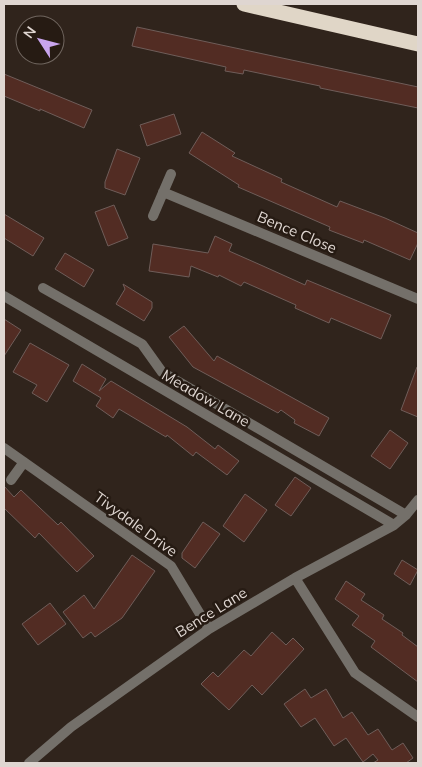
<svg xmlns="http://www.w3.org/2000/svg" width="422" height="767" font-family="Mulish,sans-serif">
<rect width="100%" height="100%" fill="#30241c"/>
<path fill="#522c23" stroke="#6f5d59" d="M137,27L418,87V108L320,88V86L244,70L243,74L225,71L226,67L132,46Z
M4,74L92,110L84,128L40,109V111L4,96Z
M174,114L181,134L147,146L140,125Z
M202,132L235,153L232,156L282,179L281,182L337,207L340,201L385,218L418,233V243L410,260L364,240L363,243L329,230L330,227L238,187L239,185L189,153Z
M117,149L140,158L125,195L105,188V182Z
M114,205L128,238L108,246L95,212Z
M4,214L44,238L33,256L4,238Z
M215,236L232,244L229,251L263,266L305,285L307,280L391,315L381,339L331,318L329,323L295,308L296,305L244,282L241,286L219,275L218,277L191,266L189,277L149,271L153,244L208,253Z
M65,253L94,270L84,287L55,269Z
M123,284L152,302V308L144,321L116,304L125,289Z
M4,319L21,330L4,356Z
M184,326L214,361L217,356L329,418L319,436L294,423L295,420L281,410L278,413L193,367L169,337Z
M30,343L69,365L47,402L32,393L37,385L13,372Z
M82,364L106,379L99,391L111,381L187,427L215,449L218,445L239,461L227,475L196,452L193,456L167,435L166,437L119,409L113,418L96,406L101,398L73,381Z
M417,367H418V417L401,410Z
M390,430L408,443L390,469L371,456Z
M295,477L311,488L291,516L275,505Z
M4,486L14,497L21,490L58,525L61,522L94,556L77,572L39,533L35,538L4,508Z
M245,494L267,510L244,542L223,526Z
M203,522L220,534L195,568L182,558V553Z
M132,555L155,571L122,618L95,637L91,632L83,638L63,612L84,595L94,609Z
M402,560L418,570L410,585L394,574Z
M346,581L365,594L361,600L384,615L382,619L403,633L402,635L418,647V682L371,647L375,641L352,625L359,616L335,599Z
M50,603L66,624L38,645L22,624Z
M272,632L286,645L293,638L304,649L262,695L252,685L229,710L201,684L213,672L218,677L244,650L251,656Z
M305,689L311,698L326,689L343,718L352,712L368,735L378,729L392,750L403,743L413,758L406,763H373L378,760L373,754L363,762L346,738L334,746L315,718L301,727L284,704Z"/>
<g fill="none" stroke-linecap="round" stroke-linejoin="round">
<path stroke="#74706a" stroke-width="10" d="M163,192L418,299
M153,216L171,174
M43,288L142,344L162,372L406,515
M4,296L394,525
M4,448L171,566L209,629
M11,480L24,462
M295,578L355,673L418,717
M29,763L71,727L209,629L295,578L394,525L406,515L418,500"/>
<path stroke="#e0d6c7" stroke-width="15" d="M244,4L418,44"/>
</g>
<g text-anchor="middle" dominant-baseline="central" stroke-width="5" stroke-linejoin="round" paint-order="stroke">
<g font-size="15" fill="#dfd6d1" stroke="#261b13">
<text transform="translate(297 232) rotate(23)">Bence Close</text>
<text transform="translate(206 398) rotate(30)">Meadow Lane</text>
<text transform="translate(136 524) rotate(36)">Tivydale Drive</text>
<text transform="translate(211 612) rotate(-32)">Bence Lane</text>
</g>
</g>
<rect width="422" height="767" fill="none" stroke="#dfd6d1" stroke-width="10"/>
<g transform="translate(40 40) rotate(306)"><circle r="24" fill="#261b13" stroke="#70665f"/>
<path d="M0-4L9 19L0 12L-9 19Z" fill="#c9a5ee"/>
<text y="-8" font-size="14" font-weight="bold" text-anchor="middle" fill="#dfd6d1">N</text>
</g>
</svg>
